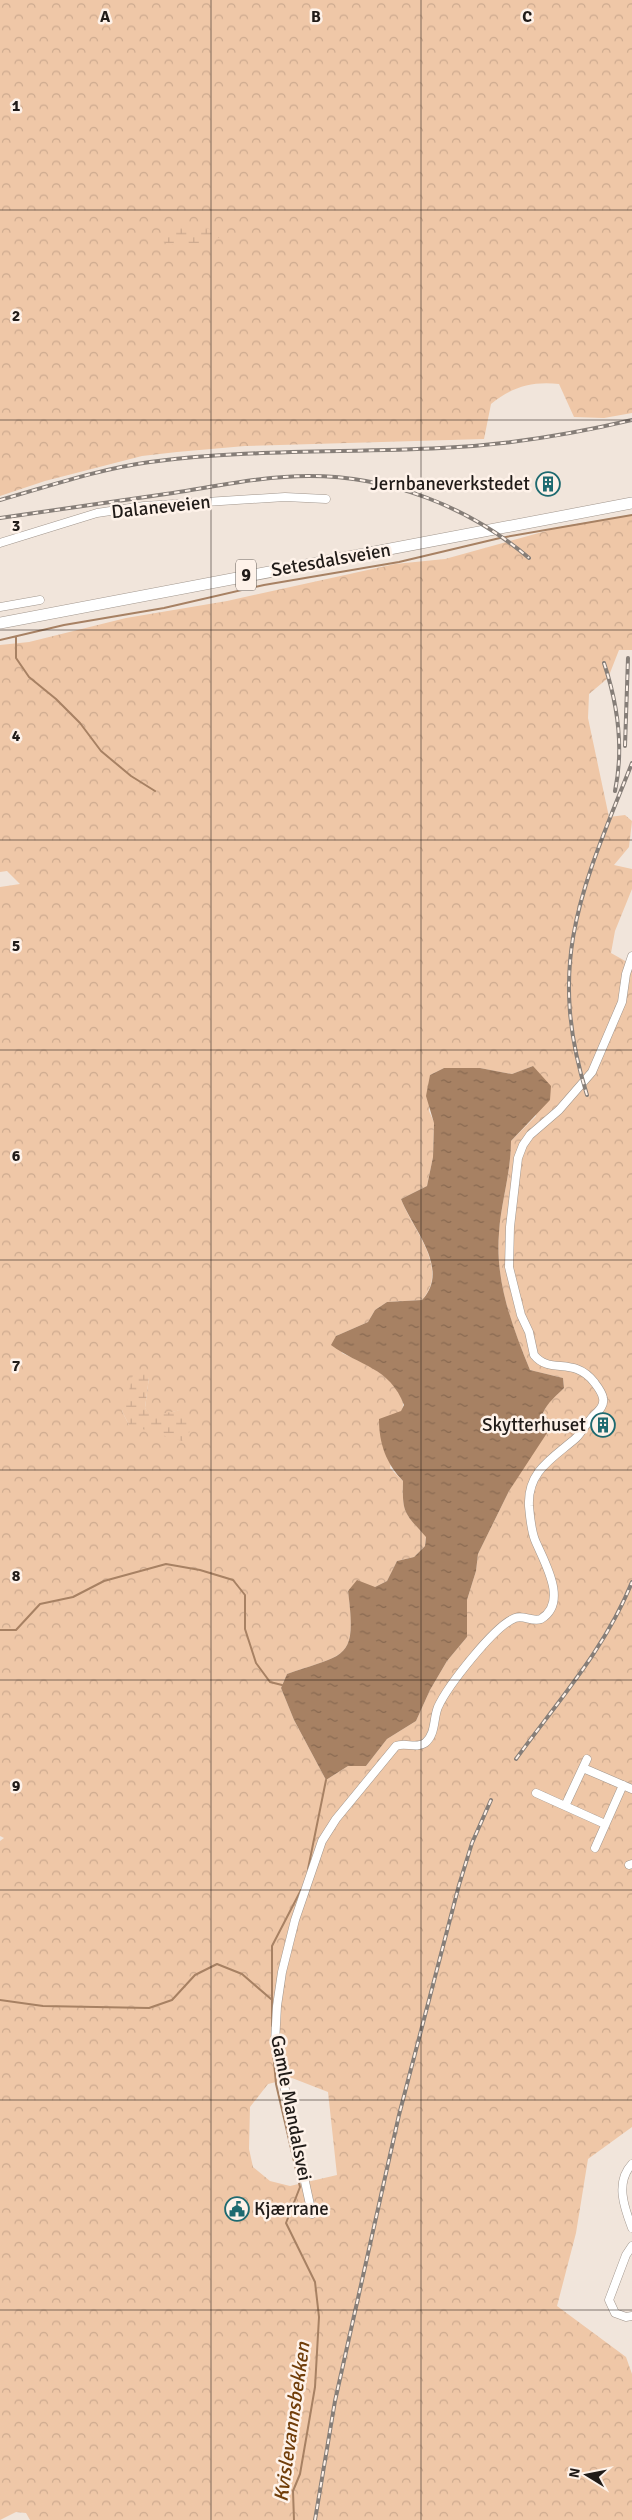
<svg xmlns="http://www.w3.org/2000/svg" width="632" height="2520" font-family="Signika,sans-serif">
<defs>
<pattern id="forest-crowns" width="20" height="18" patternUnits="userSpaceOnUse" patternTransform="scale(1.25)"><rect width="20" height="18" fill="#efc7a7"/><path d="M2 6a3 3 0 1 1 6 0M12 15a3 3 0 1 1 6 0" fill="none" stroke="#cdaa8f"/></pattern>
<pattern id="wetland-marsh" width="20" height="14" patternUnits="userSpaceOnUse" patternTransform="scale(1.25)"><rect width="20" height="14" fill="#efc7a7"/><path d="M1 5h8M5 5V1M11 12h8M15 12V8" fill="none" stroke="#cdaa8f"/></pattern>
<pattern id="water-ripples" width="26" height="14" patternUnits="userSpaceOnUse" patternTransform="scale(1.25)"><rect width="26" height="14" fill="#a78163"/><path d="M2 4q2-2 4 0t4 0M15 11q2-2 4 0t4 0" fill="none" stroke="#886951"/></pattern>
</defs>
<rect width="100%" height="100%" fill="#f1e5db"/>
<path fill="url(#forest-crowns)" fill-rule="evenodd" d="M0,0H632V413L604,418L574,417L559,384C532,381 512,387 491,404L484,439L245,446L177,452L142,456L45,481L0,496Z
M632,515V650H619L608,678L589,694L588,718L609,817L625,815L632,821L629,847L614,865L632,869V889L615,931L611,953L627,962L632,954V2127L588,2159L576,2233L557,2306L626,2357L632,2374V2520H30L26,2513L16,2512L0,2520V1841L4,1838L0,1836V887L20,884L7,871L0,872V645L29,642L126,618L227,601L395,564L445,559L564,526ZM533,1066L536,1116L511,1141C511,1173 501,1202 499,1233C495,1282 512,1326 530,1370L563,1378L564,1388L548,1403L544,1411L526,1462L509,1491L478,1554L476,1571L467,1600V1637L447,1661L430,1690L416,1721L387,1739L366,1766H348L326,1780L294,1720L281,1688L287,1674C346,1653 357,1661 348,1590L375,1587L387,1581L397,1561L414,1557L425,1546L426,1536C405,1514 402,1513 403,1481L390,1468C392,1458 404,1407 403,1403C397,1376 364,1363 342,1353L336,1336L368,1322L375,1310L387,1302L422,1300C450,1268 413,1231 401,1199L427,1186L433,1157L434,1122L429,1111L430,1075L444,1068H480L512,1074ZM149,1377L145,1408L151,1417L181,1410L129,1425L122,1411ZM292,2078L328,2092L337,2175L290,2186L270,2181L253,2167L249,2149L250,2107L268,2084Z"/>
<path fill="url(#wetland-marsh)" d="M177,226L204,227L223,235C199,251 189,248 162,242V235Z
M144,1371L149,1377L145,1408L151,1416L181,1410L190,1418L192,1429L182,1441L129,1425L122,1411C132,1395 127,1388 134,1373Z"/>
<path fill="url(#water-ripples)" d="M533,1066L551,1086L550,1100L511,1141C511,1173 501,1202 499,1233C495,1281 512,1326 530,1370L563,1378L564,1388C556,1396 548,1402 543,1413L551,1422L547,1433L509,1491L478,1554L476,1571L467,1600V1637L447,1661L430,1690L416,1721L387,1739L366,1766H348L326,1780L294,1720L281,1688L287,1674C346,1653 357,1661 348,1591L357,1580L375,1587L387,1581L397,1561L414,1557L425,1546L426,1537C405,1513 402,1514 403,1481C386,1463 379,1444 379,1419L401,1411L404,1405C390,1367 359,1366 331,1345L336,1336L368,1322L375,1310L387,1302L422,1300C451,1269 413,1230 401,1199L427,1186L433,1157L434,1123L426,1096L430,1075L444,1068H480L512,1074Z"/>
<g fill="none" stroke-linecap="round" stroke-linejoin="round">
<path stroke="#a78163" stroke-width="2" d="M16,637V658L29,677L56,699L80,723L101,751L131,776L155,791
M0,640L64,625L164,608L264,585L399,562L500,538L632,515
M0,1630H16L40,1604L73,1597L104,1581L166,1564L200,1570L233,1580L245,1595V1629L256,1663L270,1682L282,1685
M308,1869L326,1780
M0,2000L43,2006L149,2008L172,2000L195,1975L217,1964L242,1974L271,1999
M272,2026V1946L301,1890
M273,2051L276,2084L300,2187L286,2223L315,2282L319,2317L315,2387L300,2474L293,2491L294,2520"/>
<g stroke="#a1968d" stroke-width="9">
<path id="minor" d="M0,543L97,513L144,506L285,497L326,499
M0,607L40,600
M583,1768L632,1789
M536,1793L605,1824
M565,1806L587,1759
M595,1848L623,1785
M629,1865L632,1864
M632,2164C615,2182 624,2207 632,2228
M312,2214L275,2043L277,2006L282,1972L295,1920L322,1841L336,1819L396,1746C405,1742 416,1749 425,1743C436,1734 433,1719 438,1707C447,1687 494,1626 515,1618C524,1615 532,1622 541,1619C569,1602 544,1562 535,1540C531,1530 530,1517 529,1506C527,1471 553,1458 576,1438C582,1432 585,1425 590,1420C595,1413 605,1408 603,1398C602,1392 597,1386 594,1382C574,1356 550,1375 534,1355L529,1332L521,1315L509,1267L510,1227L518,1158L523,1145L530,1135L559,1110L592,1072L622,1002L626,974L632,956
M632,2246L626,2255L609,2300L615,2313L626,2317L632,2316"/>
</g>
<g stroke="#a1968d" stroke-width="12">
<path id="highway" d="M0,623L632,503"/>
</g>
<use href="#minor" stroke="#fff" stroke-width="8"/>
<use href="#highway" stroke="#fff" stroke-width="11"/>
<g stroke="#867e78" stroke-width="4">
<path id="rail" d="M0,500C50,486 99,469 150,462C246,449 345,453 441,448C506,445 569,435 632,420
M0,518C58,510 115,501 173,493C218,486 264,476 309,476C389,476 468,506 529,558
M604,663C618,705 624,748 615,791
M625,746L628,658
M587,1095C545,961 583,886 632,763
M516,1759C558,1701 605,1649 632,1582
M315,2520L335,2401L399,2115L459,1885L472,1843L491,1800"/>
</g>
<use href="#rail" stroke="#fef2e9" stroke-width="2" stroke-dasharray="5.5" stroke-linecap="butt"/>
</g>
<path fill="none" stroke="#201b18" stroke-width="1" stroke-opacity="0.55" d="M211,0V2520M421,0V2520M0,210H632M0,420H632M0,630H632M0,840H632M0,1050H632M0,1260H632M0,1470H632M0,1680H632M0,1890H632M0,2100H632M0,2310H632"/>
<defs>
<g id="building-ring" transform="scale(1.25)"><circle r="9.5" fill="#fef2e9" stroke="#1e6a70" stroke-width="1.5"/><path d="M-4-6H4V6H1V3H-1V6H-4ZM-2.5-4.3h1.7v1.8h-1.7ZM.8-4.3h1.7v1.8H.8ZM-2.5-1h1.7V.8h-1.7ZM.8-1h1.7V.8H.8Z" fill="#1e6a70"/></g>
<g id="civic-ring" transform="scale(1.25)"><circle r="9.5" fill="#fef2e9" stroke="#1e6a70" stroke-width="1.5"/><path d="M-.6-6.5H3V-4.5H.6V-3L4-1V1h2V6H-6V1h2V-1L-.6-3ZM-1.2 2.5V6h2.4V2.5Z" fill="#1e6a70"/></g>
</defs>
<g fill-rule="evenodd">
<use href="#building-ring" x="548" y="484"/>
<use href="#building-ring" x="603" y="1425"/>
<use href="#civic-ring" x="237" y="2209"/>
</g>
<g text-anchor="middle" dominant-baseline="central" stroke-width="5" stroke-linejoin="round" paint-order="stroke">
<rect fill="#fef2e9" stroke="#635c57" stroke-width="1" x="236" y="559.5" width="20" height="31" rx="4"/>
<g font-size="18" font-weight="bold" fill="#201b18">
<text x="246" y="575">9</text>
</g>
<g font-size="19" fill="#201b18" stroke="#fef2e9" text-anchor="end">
<text x="530" y="484">Jernbaneverkstedet</text>
<text x="586" y="1425">Skytterhuset</text>
<text x="254" y="2209" text-anchor="start">Kjærrane</text>
</g>
<g font-size="19" fill="#201b18" stroke="#fef2e9">
<text transform="translate(161 507) rotate(-6)">Dalaneveien</text>
<text transform="translate(331 560) rotate(-10)">Setesdalsveien</text>
<text transform="translate(291 2108) rotate(79)">Gamle Mandalsvei</text>
</g>
<g font-size="20" font-style="italic" fill="#713e0a" stroke="#fef2e9">
<text transform="translate(292 2422) rotate(-82)">Kvislevannsbekken</text>
</g>
</g>
<g font-size="16" text-anchor="middle" font-weight="bold" fill="#201b18" stroke="#fef2e9" stroke-width="5" stroke-linejoin="round" paint-order="stroke">
<text x="105" y="22">A</text>
<text x="316" y="22">B</text>
<text x="527" y="22">C</text>
<text x="16" y="111">1</text>
<text x="16" y="321">2</text>
<text x="16" y="531">3</text>
<text x="16" y="741">4</text>
<text x="16" y="951">5</text>
<text x="16" y="1161">6</text>
<text x="16" y="1371">7</text>
<text x="16" y="1581">8</text>
<text x="16" y="1791">9</text>
</g>
<g transform="translate(587 2475) rotate(280)" stroke="#fef2e9" stroke-width="4" paint-order="stroke">
<path d="M0-4L9 19L0 12L-9 19Z" fill="#201b18"/>
<text y="-8" font-size="14" font-weight="bold" text-anchor="middle" fill="#201b18">N</text>
</g>
</svg>
